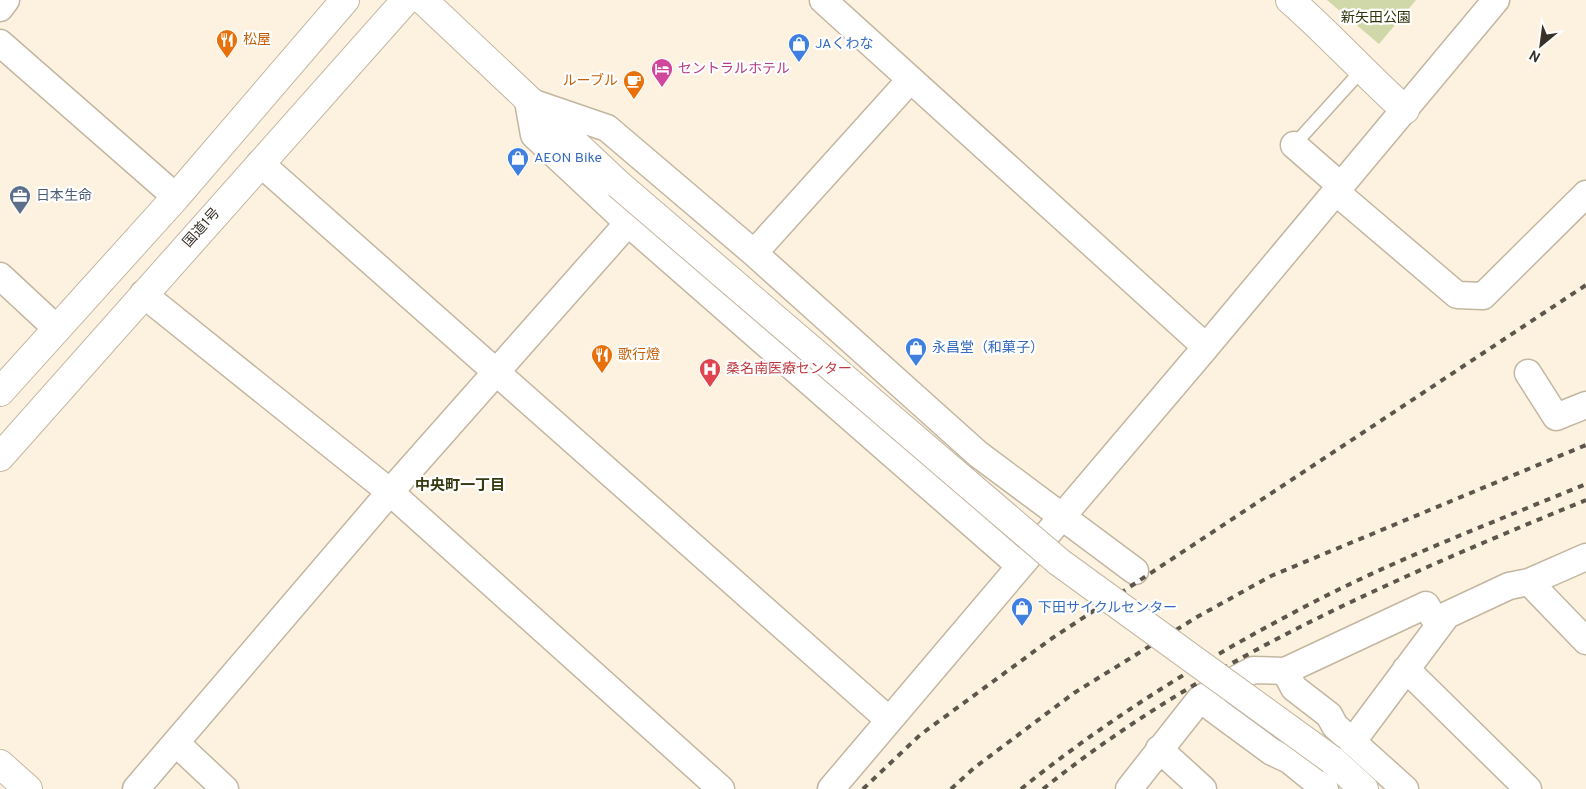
<svg xmlns="http://www.w3.org/2000/svg" width="1586" height="789" font-family="Overpass,'Noto Sans JP',sans-serif">
<rect width="100%" height="100%" fill="#fdf2e0"/>
<path fill="#d0d7a8" d="M1327,0H1416L1379,44Z"/>
<g fill="none" stroke-linecap="round" stroke-linejoin="round">
<g stroke="#c3b6a1" stroke-width="15">
<path id="service" d="M1294,145L1361,71"/>
</g>
<g stroke="#c3b6a1" stroke-width="29">
<path id="minor" d="M823,0L1206,347L831,789
M0,8L6,0
M0,43L176,197
M1294,145L1341,186
M260,163L889,720
M1336,192L1457,295L1483,296L1586,194
M754,253L910,80
M0,276L56,328
M143,294L390,492L721,789
M1206,347L1496,0
M1528,373L1556,417L1586,405
M1020,566L628,223L534,135L528,101L607,128L754,253L978,454L1135,571
M1529,582L1586,641
M1406,669L1528,789
M1285,671L1294,688L1329,715L1335,726L1405,789
M1200,699L1272,752L1289,760L1325,789
M1353,741L1447,615L1509,586L1529,582L1586,557
M176,743L225,789
M1159,749L1203,789
M136,789L390,492L628,223
M1129,789L1200,699L1253,670L1285,671L1426,605L1438,625"/>
</g>
<g stroke="#c3b6a1" stroke-width="30">
<path id="tertiary" d="M423,0L618,184
M1290,0C1330,35 1365,74 1405,110
M1332,760L1364,789
M0,764L28,789"/>
</g>
<g stroke="#c3b6a1" stroke-width="30">
<path id="trunk" d="M0,392L176,197L345,0
M0,457L406,0"/>
</g>
<use href="#service" stroke="#fff" stroke-width="12"/>
<use href="#minor" stroke="#fff" stroke-width="26"/>
<use href="#tertiary" stroke="#fff" stroke-width="28"/>
<use href="#trunk" stroke="#fff" stroke-width="28"/>
<path stroke="#5d564c" stroke-width="4" stroke-dasharray="6 6" stroke-linecap="butt" d="M863,789L920,735L1051,639L1586,285
M951,789L974,768L1074,693L1197,617L1271,576L1586,445
M1021,789C1104,722 1196,664 1291,614C1385,563 1487,525 1586,484
M1043,789C1205,659 1396,578 1586,500"/>
<g stroke="#c3b6a1" stroke-width="30" stroke-linecap="butt">
<path id="tertiary-bridge" d="M618,184L1059,562L1332,760"/>
</g>
<use href="#tertiary-bridge" stroke="#fff" stroke-width="28"/>
</g>
<defs>
<g id="restaurant-pin" transform="scale(1.125)"><path d="M0 17L-7.5 6A9.5 9.5 0 1 1 7.5 6Z" fill="#e8710a" stroke="#fff"/><path d="M-5-6h1v4h1v-4h1v4h1v-4h1v5L-1.5 .5V6h-2V.5L-5-1ZM5-6V6H3V1.5H1.5Q1.5-4 5-6Z" fill="#fff"/></g>
<g id="shop-pin" transform="scale(1.125)"><path d="M0 17L-7.5 6A9.5 9.5 0 1 1 7.5 6Z" fill="#3f7fe0" stroke="#fff"/><path d="M-5-2.5h2.3a2.7 3.5 0 0 1 5.4 0H5L5.5 6h-11ZM-1.5-2.5h3a1.5 2.3 0 0 0-3 0Z" fill="#fff"/></g>
<g id="hotel-pin" transform="scale(1.125)"><path d="M0 17L-7.5 6A9.5 9.5 0 1 1 7.5 6Z" fill="#d1479c" stroke="#fff"/><path d="M-6-4.5h1.5V1H6V5H4.5V3h-9V5H-6ZM-4 0a1.8 1.8 0 1 1 3.6 0ZM.5 0V-2.5h3Q6-2.5 6 0Z" fill="#fff"/></g>
<g id="cafe-pin" transform="scale(1.125)"><path d="M0 17L-7.5 6A9.5 9.5 0 1 1 7.5 6Z" fill="#e8710a" stroke="#fff"/><path d="M-5.5-4.5H6V0H3Q3 3.5 0 3.5H-2.5Q-5.5 3.5-5.5 0ZM3-3.2v2h1.7v-2ZM-6 4.5H4V6H-6Z" fill="#fff"/></g>
<g id="office-pin" transform="scale(1.125)"><path d="M0 17L-7.5 6A9.5 9.5 0 1 1 7.5 6Z" fill="#5c6f8a" stroke="#fff"/><path d="M-6-3h4V-5.5h4V-3h4V5H-6ZM-1-4.5V-3h2v-1.5ZM-6 0V1H6V0Z" fill="#fff"/></g>
<g id="hospital-pin" transform="scale(1.125)"><path d="M0 17L-7.5 6A9.5 9.5 0 1 1 7.5 6Z" fill="#e0444e" stroke="#fff"/><path d="M-5-5h3v3.5h4V-5h3V5h-3V1.5h-4V5h-3Z" fill="#fff"/></g>
</defs>
<g fill-rule="evenodd">
<use href="#restaurant-pin" x="227" y="40"/>
<use href="#shop-pin" x="799" y="44"/>
<use href="#hotel-pin" x="662" y="69"/>
<use href="#cafe-pin" x="634" y="81"/>
<use href="#shop-pin" x="518" y="158"/>
<use href="#office-pin" x="20" y="196"/>
<use href="#shop-pin" x="916" y="348"/>
<use href="#restaurant-pin" x="602" y="355"/>
<use href="#hospital-pin" x="710" y="369"/>
<use href="#shop-pin" x="1022" y="608"/>
</g>
<g text-anchor="middle" dominant-baseline="central" stroke-width="4.5" stroke-linejoin="round" paint-order="stroke">
<g font-size="14" fill="#31350d" stroke="#fff">
<text x="1376" y="18">新矢田公園</text>
</g>
<g font-size="14" fill="#c56008" stroke="#fff" text-anchor="start">
<text x="243" y="40">松屋</text>
<text x="618" y="81" text-anchor="end">ルーブル</text>
<text x="618" y="355">歌行燈</text>
</g>
<g font-size="14" fill="#366cbe" stroke="#fff" text-anchor="start">
<text x="815" y="44">JAくわな</text>
<text x="534" y="158">AEON Bike</text>
<text x="932" y="348">永昌堂（和菓子）</text>
<text x="1038" y="608">下田サイクルセンター</text>
</g>
<g font-size="14" fill="#b23c85" stroke="#fff" text-anchor="start">
<text x="678" y="69">セントラルホテル</text>
</g>
<g font-size="14" fill="#4e5e75" stroke="#fff" text-anchor="start">
<text x="36" y="196">日本生命</text>
</g>
<g font-size="14" fill="#373129" stroke="#fff">
<text transform="translate(202 228) rotate(-48)">国道1号</text>
</g>
<g font-size="14" fill="#be3a42" stroke="#fff" text-anchor="start">
<text x="726" y="369">桑名南医療センター</text>
</g>
<g font-size="15" font-weight="bold" fill="#363a11" stroke="#fff">
<text x="460" y="486">中央町一丁目</text>
</g>
</g>
<g transform="translate(1541 45) rotate(209)" stroke="#ffffff" stroke-width="4" paint-order="stroke">
<path d="M0-4L9 19L0 12L-9 19Z" fill="#373129"/>
<text y="-8" font-size="14" font-weight="bold" text-anchor="middle" fill="#373129">N</text>
</g>
</svg>
